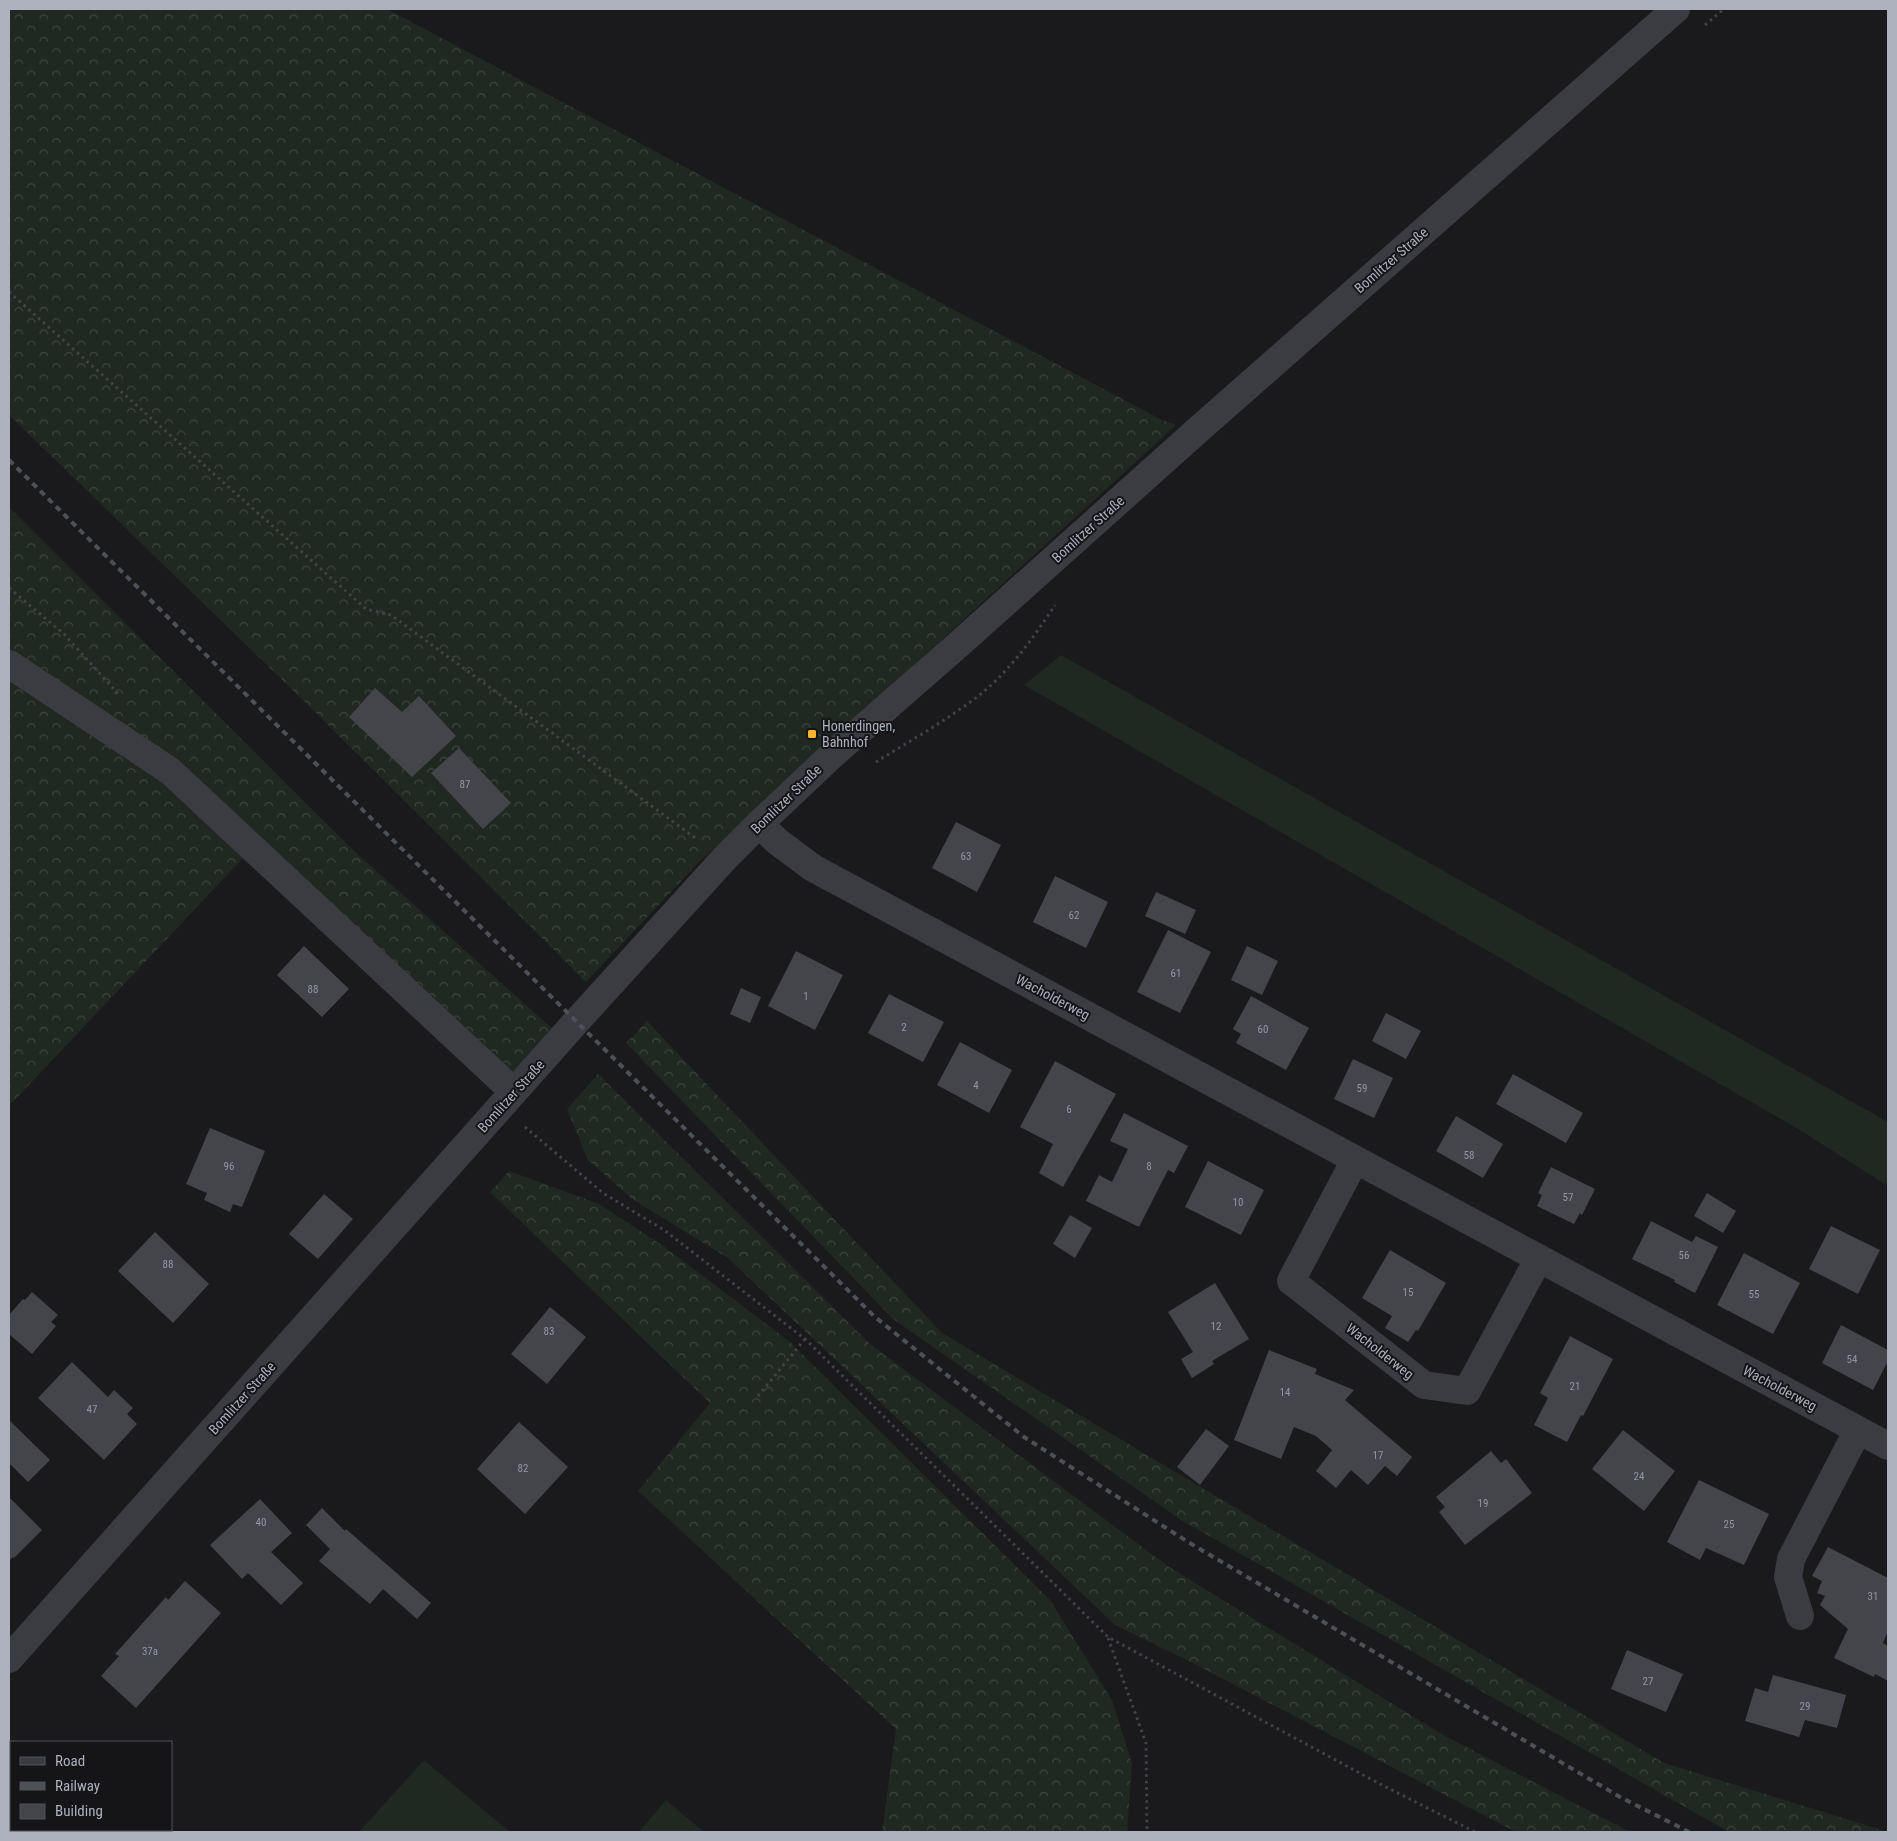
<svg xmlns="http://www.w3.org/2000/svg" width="1897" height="1841" font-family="'Roboto Condensed',sans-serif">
<defs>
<pattern id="forest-crowns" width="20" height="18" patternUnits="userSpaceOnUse" patternTransform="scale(1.25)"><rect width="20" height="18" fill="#1f2821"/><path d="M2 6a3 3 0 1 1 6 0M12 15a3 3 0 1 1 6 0" fill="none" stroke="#3d453f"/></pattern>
</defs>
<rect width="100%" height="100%" fill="#1a1a1d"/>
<path fill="#1f2821" d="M1061,655L1888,1122V1186L1795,1127L1024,685Z
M424,1760L510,1832H359Z
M666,1800L704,1832H639Z"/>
<path fill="url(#forest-crowns)" d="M9,9H387L1162,420L1176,425L699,862L586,982L306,703L9,415Z
M9,507L354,851L556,1032L502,1088L246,855L9,1106Z
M647,1021L942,1333L1664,1763L1888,1832H1729L1181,1520L893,1319L626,1043Z
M598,1074L870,1344L1169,1567L1445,1736L1630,1832H1516L1189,1661L1115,1625L728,1258L632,1199L588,1160L567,1109Z
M509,1171L599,1204L665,1247L790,1342L1050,1600L1112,1700L1132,1764L1127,1832H882L896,1729L638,1491L710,1403L490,1192Z"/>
<path fill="#44454a" d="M375,688L402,712L419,696L456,736L412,777L349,717Z
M459,748L511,803L483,829L431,773Z
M956,822L1001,845L977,892L932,868Z
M1055,876L1108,902L1086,948L1033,922Z
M1156,892L1196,910L1185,934L1145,916Z
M1168,930L1211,952L1180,1013L1137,992Z
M304,946L349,989L322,1017L277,975Z
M1247,946L1278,961L1262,995L1231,980Z
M796,951L843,975L815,1030L768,1006Z
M741,988L761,997L750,1023L730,1014Z
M889,994L944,1022L923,1062L868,1033Z
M1251,996L1309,1028L1286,1070L1236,1043L1241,1034L1233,1029Z
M1386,1013L1421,1031L1406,1059L1372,1041Z
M960,1042L1012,1070L989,1113L937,1085Z
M1353,1059L1393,1078L1374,1118L1334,1099Z
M1055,1061L1116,1094L1063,1187L1039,1173L1053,1144L1020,1127Z
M1513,1074L1583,1113L1566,1143L1496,1104Z
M1124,1113L1188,1146L1174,1173L1168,1170L1139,1227L1086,1201L1099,1175L1112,1182L1128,1149L1110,1141Z
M1456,1116L1503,1144L1483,1178L1436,1151Z
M210,1128L265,1151L242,1207L233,1204L230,1212L204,1200L207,1193L186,1184Z
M1208,1161L1264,1190L1241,1235L1185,1207Z
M1551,1167L1595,1189L1582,1215L1580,1213L1574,1224L1537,1206L1542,1195L1538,1193Z
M1707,1193L1736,1211L1723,1233L1694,1216Z
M324,1194L353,1219L318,1259L289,1234Z
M1070,1215L1092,1228L1075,1258L1053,1244Z
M1651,1221L1692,1242L1696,1236L1718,1247L1695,1293L1674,1282L1675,1280L1632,1259Z
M1831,1226L1880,1250L1858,1294L1809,1269Z
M155,1232L209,1284L173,1323L118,1271Z
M1390,1250L1446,1283L1418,1331L1416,1330L1408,1342L1385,1328L1392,1316L1362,1298Z
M1744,1253L1800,1283L1773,1334L1717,1305Z
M1215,1283L1249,1339L1212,1361L1214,1364L1192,1378L1181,1359L1193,1352L1168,1312Z
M32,1292L58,1315L51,1322L56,1326L32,1354L9,1334V1315L23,1299L25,1300Z
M550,1307L586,1337L547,1384L511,1354Z
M1841,1325L1888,1350V1361L1873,1390L1822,1363Z
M1570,1336L1613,1359L1583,1416L1581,1415L1567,1442L1534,1425L1548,1398L1540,1393Z
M1269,1350L1317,1369L1315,1374L1354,1390L1345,1400L1412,1457L1397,1476L1385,1466L1368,1485L1351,1470L1336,1488L1316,1471L1332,1450L1316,1436L1294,1427L1281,1459L1234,1440Z
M72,1362L108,1397L114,1390L133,1408L127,1414L137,1424L104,1460L38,1398Z
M9,1420L50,1460L28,1482L9,1463Z
M519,1422L568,1467L525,1514L477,1469Z
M1206,1429L1229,1446L1200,1485L1177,1467Z
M1623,1430L1675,1471L1644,1511L1592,1469Z
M1491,1451L1501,1463L1506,1459L1532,1493L1465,1545L1439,1512L1445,1507L1436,1497Z
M1699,1480L1769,1514L1744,1565L1706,1548L1700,1560L1667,1542Z
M9,1497L42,1530L14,1558L13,1557L9,1561Z
M260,1499L292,1533L271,1552L303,1583L281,1605L248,1573L242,1579L210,1545Z
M322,1508L345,1531L346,1529L431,1603L417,1619L383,1589L370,1604L319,1561L330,1549L306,1525Z
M1828,1547L1888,1578V1631L1883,1643L1888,1646V1681L1875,1674L1874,1677L1834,1658L1848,1629L1820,1605L1825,1596L1817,1593L1822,1581L1812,1576Z
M185,1581L221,1613L136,1708L101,1676L119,1656L115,1654L166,1597L168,1600Z
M1627,1650L1683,1674L1666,1712L1611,1689Z
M1773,1675L1846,1695L1837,1728L1805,1720L1799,1737L1745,1721L1755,1688L1768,1692Z"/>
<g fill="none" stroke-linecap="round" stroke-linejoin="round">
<path stroke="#414349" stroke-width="3" stroke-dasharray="2.5 4" stroke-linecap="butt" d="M1705,25L1724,9
M9,292L366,609L391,615L698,840
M9,588L64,634L120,696
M876,762C908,742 942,723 973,700C1007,675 1032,640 1055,605
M525,1127L603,1193L664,1230L805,1339L1108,1637L1380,1784L1475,1832
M758,1396L805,1339
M1108,1638L1146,1743L1147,1832"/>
<path stroke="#3b3c42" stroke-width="28" d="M9,664L170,771L514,1092
M759,824L778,842L813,868L1888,1446
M1355,1160L1291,1281L1424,1385L1467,1391L1539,1258
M1800,1616L1788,1577L1791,1559L1858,1430
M9,1659L576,1022L724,859L759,824L831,756L959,644L1199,429L1676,9"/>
<path stroke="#4e5057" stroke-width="4" stroke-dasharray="6 5" stroke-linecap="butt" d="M9,460L875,1317L1024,1437L1188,1542L1620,1797L1689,1832"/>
</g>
<rect fill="#fdb531" stroke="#151518" stroke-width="2" x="807" y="729" width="10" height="10" rx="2.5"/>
<g text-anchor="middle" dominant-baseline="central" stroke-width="4" stroke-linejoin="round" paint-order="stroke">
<g font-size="11" fill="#9296a0">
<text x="465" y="784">87</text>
<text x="966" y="856">63</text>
<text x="1074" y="915">62</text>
<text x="1176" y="973">61</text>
<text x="313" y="989">88</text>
<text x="806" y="996">1</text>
<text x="904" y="1027">2</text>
<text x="1263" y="1029">60</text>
<text x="976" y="1085">4</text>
<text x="1362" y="1088">59</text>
<text x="1069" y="1109">6</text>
<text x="1469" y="1155">58</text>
<text x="229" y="1166">96</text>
<text x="1149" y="1166">8</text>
<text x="1568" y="1197">57</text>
<text x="1238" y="1202">10</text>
<text x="1684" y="1255">56</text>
<text x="168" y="1264">88</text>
<text x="1408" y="1292">15</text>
<text x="1754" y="1294">55</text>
<text x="1216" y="1326">12</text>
<text x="549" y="1331">83</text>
<text x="1852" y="1359">54</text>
<text x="1575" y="1386">21</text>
<text x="1285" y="1392">14</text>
<text x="92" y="1409">47</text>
<text x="1378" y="1455">17</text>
<text x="523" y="1468">82</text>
<text x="1639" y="1476">24</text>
<text x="1483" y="1503">19</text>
<text x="261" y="1522">40</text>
<text x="1729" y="1524">25</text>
<text x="1873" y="1596">31</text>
<text x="150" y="1651">37a</text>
<text x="1648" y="1681">27</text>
<text x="1805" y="1706">29</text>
</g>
<g font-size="14" fill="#acb1bd" stroke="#151518">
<text transform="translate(1391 260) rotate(-41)">Bomlitzer Straße</text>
<text transform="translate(1088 529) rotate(-42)">Bomlitzer Straße</text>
<text transform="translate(786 799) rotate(-44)">Bomlitzer Straße</text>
<text transform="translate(1053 997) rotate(28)">Wacholderweg</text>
<text transform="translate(511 1096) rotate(-48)">Bomlitzer Straße</text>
<text transform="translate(1380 1351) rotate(38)">Wacholderweg</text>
<text transform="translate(1780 1388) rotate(28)">Wacholderweg</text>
<text transform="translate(242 1398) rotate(-48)">Bomlitzer Straße</text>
</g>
<g font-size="14" fill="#acb1bd" stroke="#151518" text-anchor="start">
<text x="822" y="726">Honerdingen,<tspan x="822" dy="16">Bahnhof</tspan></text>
</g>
</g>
<rect width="1897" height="1841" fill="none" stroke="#acb1bd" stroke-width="20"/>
<rect x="10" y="1741" width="162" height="90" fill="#151518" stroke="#51535a"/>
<rect x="20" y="1757" width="25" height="8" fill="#3b3c42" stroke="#51535a"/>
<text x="55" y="1766" font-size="15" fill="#acb1bd">Road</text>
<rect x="20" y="1782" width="25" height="8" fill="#4e5057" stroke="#51535a"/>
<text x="55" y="1791" font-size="15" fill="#acb1bd">Railway</text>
<rect x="20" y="1804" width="25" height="15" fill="#44454a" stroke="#51535a"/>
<text x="55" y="1816" font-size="15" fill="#acb1bd">Building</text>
</svg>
